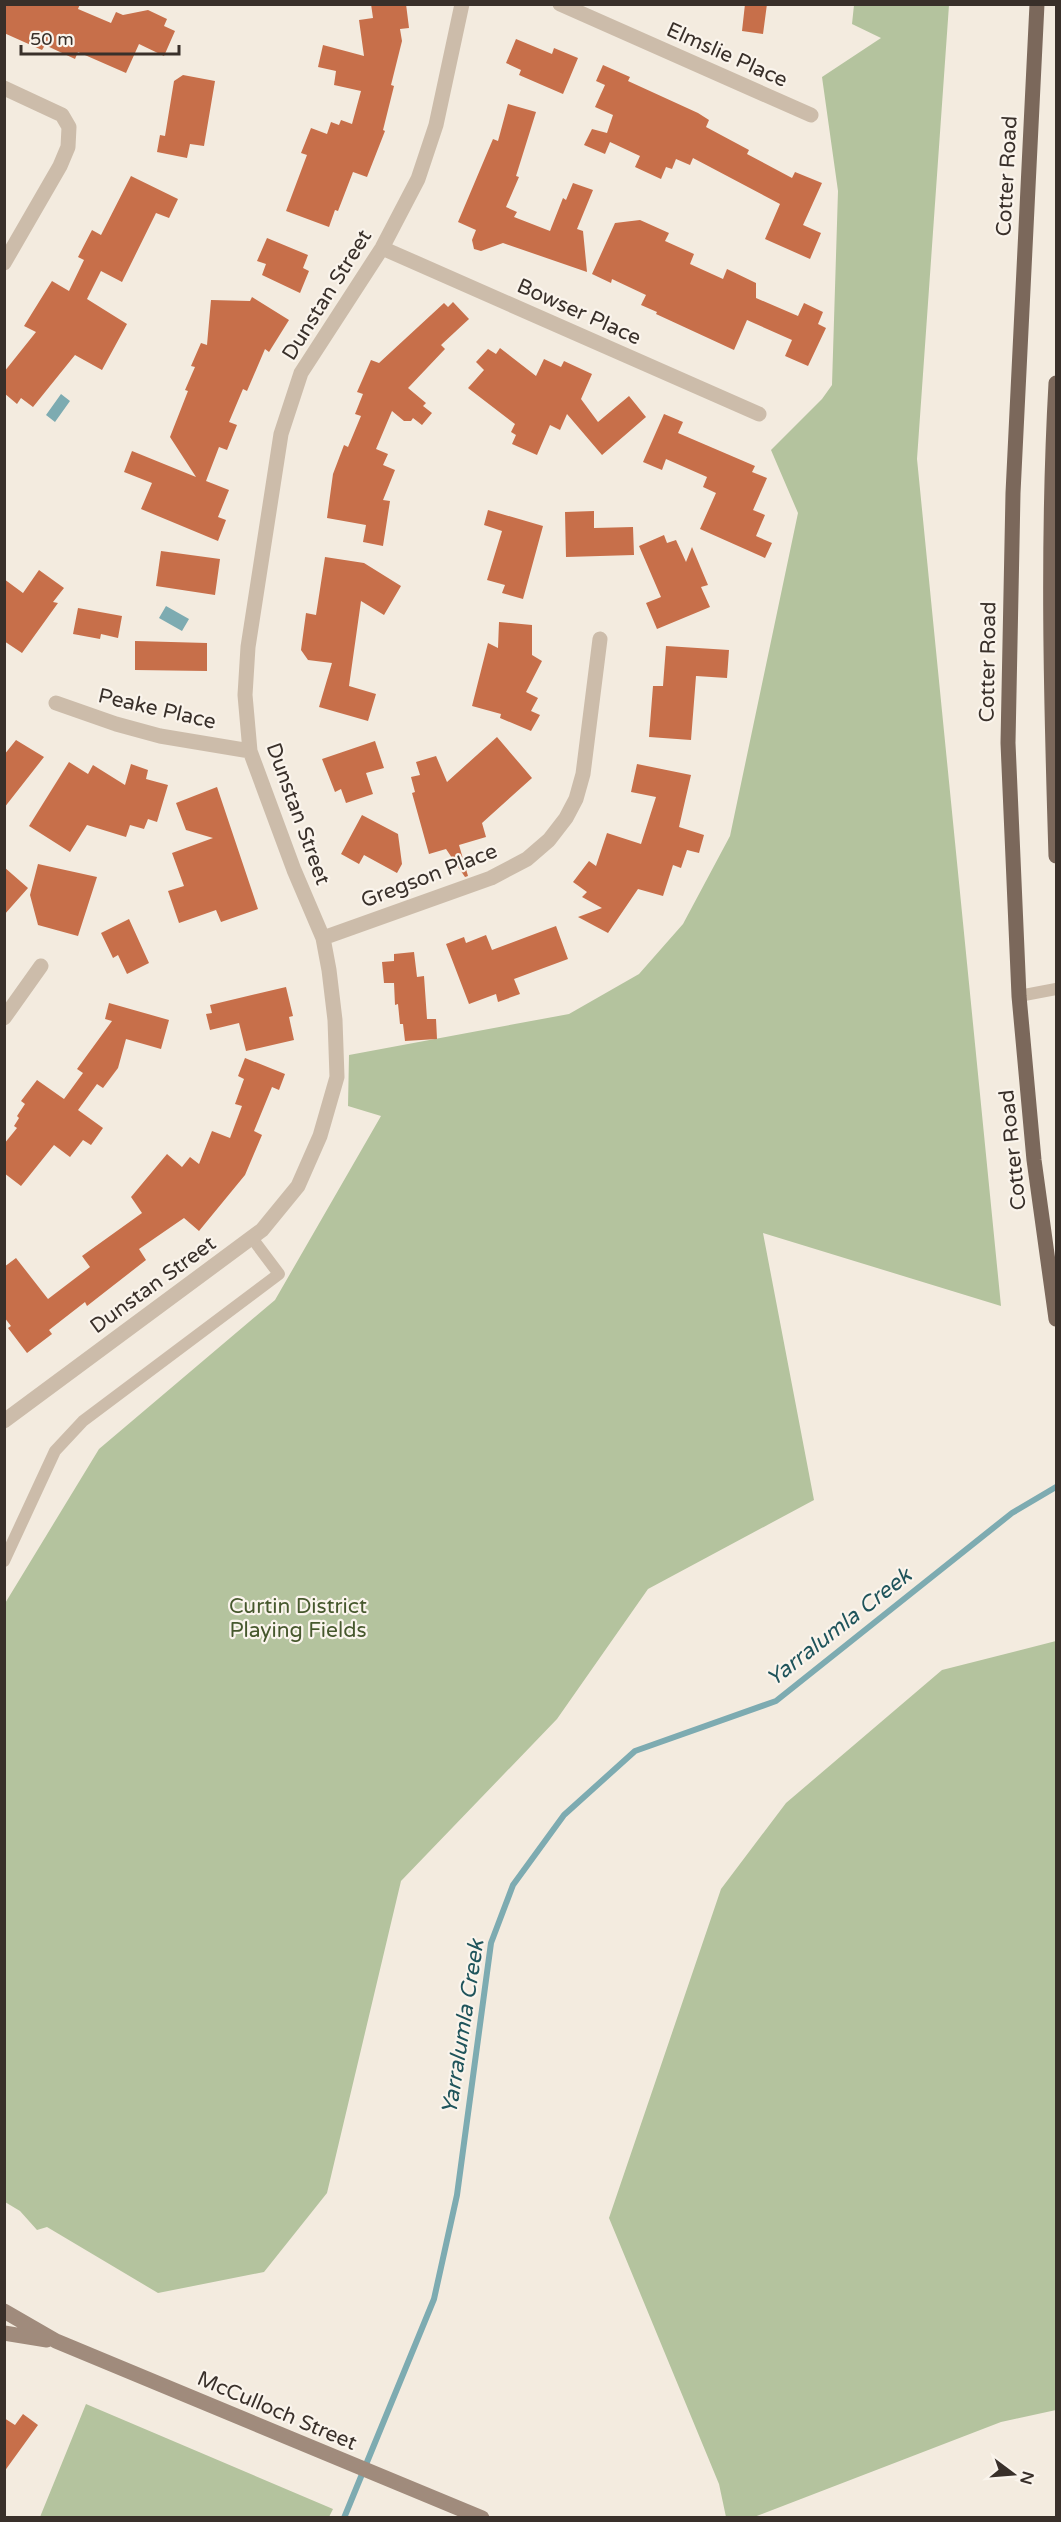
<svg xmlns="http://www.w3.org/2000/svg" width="1061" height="2522" font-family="'Varela Round',sans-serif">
<rect width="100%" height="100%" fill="#f3ebdf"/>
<path fill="#b4c39e" d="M854,5H949L917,459L1001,1306L763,1233L814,1500L648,1589L557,1719L401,1881L327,2193L264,2272L158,2293L47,2227L37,2230L20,2211L5,2202L4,1605L99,1449L275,1300L381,1116L348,1106L349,1055L569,1014L639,974L683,924L730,836L798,513L771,450L822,399L832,385L838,191L822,77L881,38L852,24Z
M1056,1641V2410L1001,2422L754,2517H726L719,2484L609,2218L721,1889L786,1803L942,1670Z
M86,2404L333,2509L329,2517H40Z"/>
<path fill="#7dabb1" d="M61,394L70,401L55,422L46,415Z
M166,606L189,619L182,631L159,618Z"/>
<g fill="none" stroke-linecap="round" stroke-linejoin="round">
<path stroke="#7dabb1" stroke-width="6" d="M344,2518L434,2299L457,2195L491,1943L513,1885L564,1815L635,1751L776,1701L1012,1513L1056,1487"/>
</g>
<path fill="#c76f4a" d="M4,4H80L78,9L111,23L116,12L123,15L148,10L167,19L164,26L175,31L164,56L139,44L126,73L78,52L75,59L45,45L42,50L4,33Z
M371,4H406L409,28L400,29L402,41L391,85L394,86L383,130L385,131L367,177L353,172L338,211L335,210L329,227L286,211L307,155L301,153L311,128L327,134L331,122L339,125L341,120L352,124L361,91L334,85L336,71L318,67L323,45L364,56L359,20L373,18Z
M745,4H767L763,34L742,31Z
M516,39L552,54L554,48L578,58L563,94L519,75L521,70L506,63Z
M603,65L630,77L628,81L698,113L709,120L706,127L749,150L747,154L792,178L795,172L822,183L803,225L821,233L810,259L765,239L780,204L693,158L690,165L676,159L672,169L666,167L661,179L635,167L640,156L610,142L605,154L584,145L592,129L607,133L613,115L595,107L605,85L596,81Z
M183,75L215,81L204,146L190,144L187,158L157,152L160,135L165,136L174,81Z
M508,104L536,112L516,176L519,177L506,207L517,212L514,217L550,231L563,198L566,200L573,183L593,190L577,229L583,231L587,272L503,243L481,251L474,249L472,240L476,230L458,222L493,139L498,141Z
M131,176L178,199L169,218L156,213L122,282L101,271L87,299L127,324L102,370L75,355L33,407L21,398L17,404L4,393V372L36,332L24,326L52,281L69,291L84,260L78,257L92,230L101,235Z
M640,220L669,233L665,241L694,254L690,264L723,279L727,269L756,283V298L798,316L804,303L823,312L818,324L826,328L808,366L785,356L792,340L747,320L734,350L656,314L657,312L641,305L646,295L612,279L611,283L592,274L615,223Z
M267,238L308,255L303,268L309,271L300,293L262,275L266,264L257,261Z
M252,297L289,320L269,352L265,349L247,391L243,389L229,422L237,425L227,450L219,447L206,481L229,490L218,517L226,520L218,541L141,509L152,483L124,472L132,451L196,477L170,437L188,391L185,390L195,367L191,366L201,343L207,345L211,300L250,301Z
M453,302L469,319L441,345L445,349L408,388L426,403L423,406L432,413L422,425L413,418L411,421H404L392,411L376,449L388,454L383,465L395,470L383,500L390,501L383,546L363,542L366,525L327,518L333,474L344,445L348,447L361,416L355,414L363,394L357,392L371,360L379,363L444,303L448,307Z
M500,348L536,376L544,359L561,367L564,361L592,374L581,399L598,422L629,396L646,417L602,455L567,414L560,430L550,425L537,455L512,444L516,435L511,432L515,424L468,388L484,370L476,362L488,349L496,354Z
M664,414L683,422L678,433L755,466L752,472L767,478L753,510L765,515L756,536L772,543L765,558L700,529L716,493L703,487L707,477L666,459L662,470L643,462Z
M488,510L543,526L523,599L502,593L505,585L487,580L502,531L484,525Z
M594,511V528L633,527L634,555L566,557L565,512Z
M664,535L667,543L676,540L686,562L692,547L708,585L701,587L710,607L657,629L646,603L661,597L639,546Z
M161,551L220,559L215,595L156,586Z
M325,557L364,563L401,586L384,615L361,601L349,686L376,694L368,721L319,707L332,663L308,660L301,650L306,613L316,615Z
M39,570L64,588L53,602L58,603L22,653L4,641V579L23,593Z
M78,608L122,616L118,638L101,634L100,639L73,634Z
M499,622L532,625V655L542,661L526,692L538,698L531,711L540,715L531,731L500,718L501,714L472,706L488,643L498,648Z
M135,641L207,643V671L135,670Z
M666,646L729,650L727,678L696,676L691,740L649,737L653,686H663Z
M497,737L532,778L482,823L486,837L459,845L468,876L465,877L446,849L429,854L412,793L415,792L411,777L420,775L416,762L436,756L447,782Z
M16,740L44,757L4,808V755Z
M375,741L384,768L366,773L373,794L346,803L341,789L335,792L322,759Z
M69,762L88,774L93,765L125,785L131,764L148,770L146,779L168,785L157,822L148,819L144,829L130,825L126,837L87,825L70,852L29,826Z
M637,764L691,775L679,827L704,835L699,853L687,850L681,868L673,865L663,896L638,889L608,933L578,917L602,908L582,897L587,892L573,882L589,861L596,866L607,833L641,844L656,797L631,792Z
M217,787L258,909L221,922L216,910L179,923L168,891L184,886L172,853L213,838L186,830L176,803Z
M362,815L398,834L402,864L397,873L364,855L359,864L341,854Z
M38,864L97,877L78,936L38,925L30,895Z
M4,867L28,888L4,915Z
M129,919L149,963L127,974L118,955L113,958L101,933Z
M556,926L568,959L514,979L520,994L498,1002L496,994L469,1004L446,944L464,937L466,943L486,935L492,950Z
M414,952L417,977L424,976L427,1019H436L437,1039L405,1041L403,1024H400L398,1004L395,1005L394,983H384L382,962L394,961V954Z
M286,987L293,1016L289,1017L294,1040L246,1051L239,1023L210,1030L206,1014L212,1013L210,1005Z
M109,1003L169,1020L161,1049L126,1039L118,1068L103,1088L97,1084L78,1110L103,1128L91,1145L83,1140L70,1157L54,1145L21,1186L4,1173V1144L17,1128L14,1126L19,1118L17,1116L25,1104L21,1101L37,1080L64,1099L83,1073L77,1069L112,1021L105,1019Z
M245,1058L285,1074L279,1090L272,1087L254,1131L262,1135L245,1175L199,1231L184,1218L139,1249L146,1260L87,1306L85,1302L49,1330L52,1334L27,1353L8,1328L11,1326L4,1317V1267L16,1258L48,1299L90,1267L82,1256L142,1213L131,1197L167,1154L182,1167L190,1157L199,1164L212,1131L230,1138L242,1106L235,1104L244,1079L238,1076Z
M23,2414L38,2425L4,2472V2418L15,2425Z"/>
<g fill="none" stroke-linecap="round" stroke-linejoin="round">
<path stroke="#ccbcaa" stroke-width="12" d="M1019,996L1056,989
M4,1561L55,1451L83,1421L279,1274L252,1238"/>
<path stroke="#ccbcaa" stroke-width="15" d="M560,4L811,115
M4,88L62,115L69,127L68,147L60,166L4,263
M382,248L759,414
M56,703L116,724L160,736L250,751
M323,938L491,878L527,859L549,840L566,818L576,799L583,774L600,639
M4,1018L41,966
M4,1421L262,1230L298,1186L320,1136L337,1077L335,1020L329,970L323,938L294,870L250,751L245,695L248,647L281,434L301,373L382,248L418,179L436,125L462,4"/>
<path stroke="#a08b7c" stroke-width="15" d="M4,2311L56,2341L482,2518
M4,2333L47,2340"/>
<path stroke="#7b685b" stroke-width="15" d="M1037,4L1013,493L1008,743L1019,996L1034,1160L1056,1319
M1056,383C1047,541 1051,698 1056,856"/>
</g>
<g text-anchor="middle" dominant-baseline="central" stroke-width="4.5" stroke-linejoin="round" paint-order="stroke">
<g font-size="21" fill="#39302a" stroke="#faf4ec">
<text transform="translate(727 55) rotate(24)">Elmslie Place</text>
<text transform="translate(1007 176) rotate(-87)">Cotter Road</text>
<text transform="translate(327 295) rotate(-58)">Dunstan Street</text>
<text transform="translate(579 312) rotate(24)">Bowser Place</text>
<text transform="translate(988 662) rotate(-89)">Cotter Road</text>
<text transform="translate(157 709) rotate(13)">Peake Place</text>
<text transform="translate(298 814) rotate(70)">Dunstan Street</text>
<text transform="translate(429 876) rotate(-21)">Gregson Place</text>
<text transform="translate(1013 1150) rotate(-96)">Cotter Road</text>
<text transform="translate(153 1285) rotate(-36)">Dunstan Street</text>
<text transform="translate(277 2411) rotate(23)">McCulloch Street</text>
</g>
<g font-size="21" fill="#46582d" stroke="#faf4ec">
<text x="298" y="1606">Curtin District<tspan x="298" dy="24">Playing Fields</tspan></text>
</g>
<g font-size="22" font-style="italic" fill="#1f545b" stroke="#faf4ec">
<text transform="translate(839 1627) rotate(-38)">Yarralumla Creek</text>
<text transform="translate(463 2027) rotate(-81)">Yarralumla Creek</text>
</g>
</g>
<rect width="1061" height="2522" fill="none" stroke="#39302a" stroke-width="12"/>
<g transform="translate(1013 2474) rotate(106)" stroke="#faf4ec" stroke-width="4.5" paint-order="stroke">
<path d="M0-4.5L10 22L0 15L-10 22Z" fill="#39302a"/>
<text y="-9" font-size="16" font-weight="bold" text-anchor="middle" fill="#39302a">N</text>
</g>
<path d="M21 45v9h158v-9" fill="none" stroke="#39302a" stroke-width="3"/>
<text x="30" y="45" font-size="18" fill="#39302a" stroke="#faf4ec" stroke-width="4.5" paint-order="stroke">50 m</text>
</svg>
